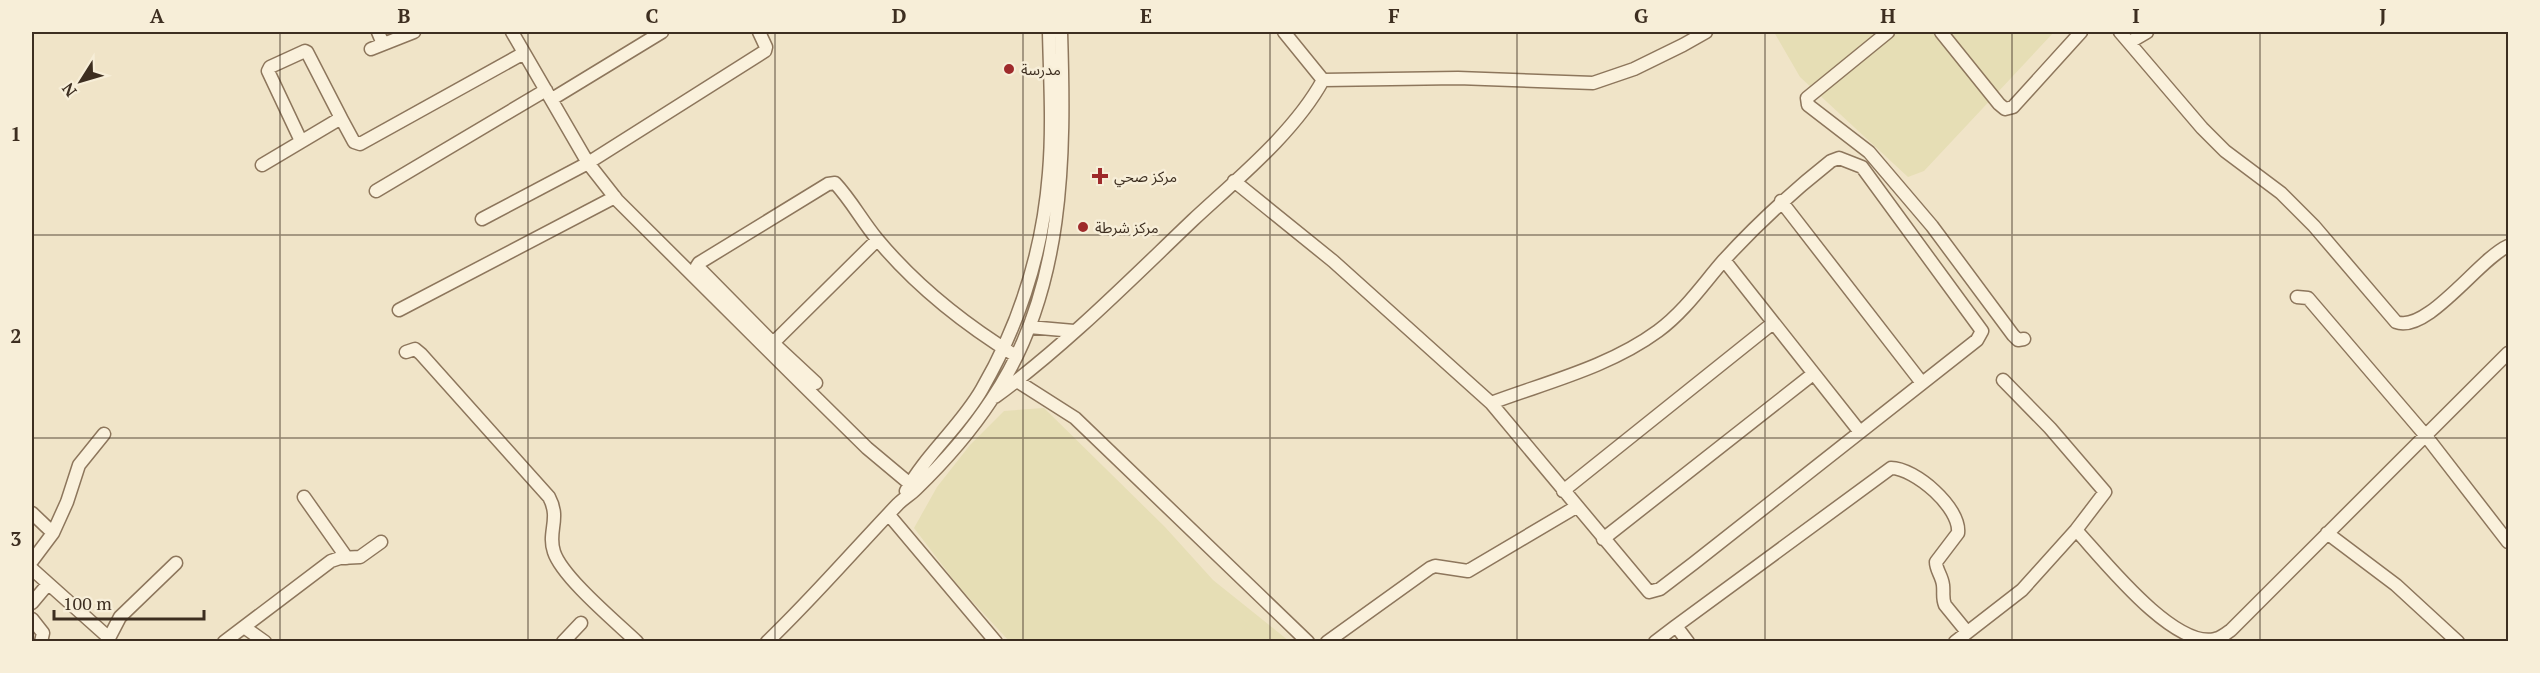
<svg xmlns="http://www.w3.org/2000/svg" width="2540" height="673" font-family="'PT Serif','Noto Sans Arabic',serif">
<rect width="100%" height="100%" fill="#f0e4c8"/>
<path fill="#e6deb5" d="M1774,32H2054L1924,171L1908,177L1800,77Z
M1044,408L1165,527L1213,580L1289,641H1009L959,587L914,528L937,487L970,445L1004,411Z"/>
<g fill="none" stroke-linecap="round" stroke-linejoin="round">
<g stroke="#8d765c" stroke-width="15">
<path id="minor" d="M378,32L383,44
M512,32L588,163L617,200L801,383L867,448L916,489
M1284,32L1323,80
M1888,32L1807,98L1808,105L1869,152L1932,226L2013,335L2018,340L2024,339
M1941,32L1999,104L2005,109L2013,107L2081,32
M2120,32L2202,128L2225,151L2281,193L2314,226L2396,322C2427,334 2479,259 2508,246
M2130,42L2147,32
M371,49L414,32
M1323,80L1458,78L1593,83L1634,69L1683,45L1706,32
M552,99L662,32
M301,141L268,71L270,67L305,51L307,52L341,118
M262,165L341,118L354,142L360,144L524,53
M1234,181L1333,261L1491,403L1649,592L1660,589L1694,563L1977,340L1982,331L1862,167L1839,158L1831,161C1793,191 1757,224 1724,260C1703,284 1685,311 1658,331C1609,367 1547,382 1491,403
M376,191L546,90
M1781,201L1922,383
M482,219L588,163L765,51L766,47L759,32
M877,240L773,343L697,266L699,263L828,184L835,183C851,200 862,221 877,239C916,286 964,324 1016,356
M1724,260L1860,432
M2297,297L2308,298L2426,436L2508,542
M399,310L615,197
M1029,327L1074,331
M773,343L816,383
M406,352L415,349L421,354L549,497C561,519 547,532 554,552C562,577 616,622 637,642
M1017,381L1075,418L1308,642
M995,397C1066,345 1129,281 1193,220C1237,179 1294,133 1323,80
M906,491C926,454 961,426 982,389C1020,323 1043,249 1049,173C1053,126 1050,78 1049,32
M1563,491L1773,323
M304,497L347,558
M32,513L53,533
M889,515L996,642
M2076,530C2102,558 2173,649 2215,639C2221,638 2227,633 2231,630L2508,353
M2327,533L2396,585L2458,642
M1603,539L1813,374
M32,561L53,533L67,502L79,465L104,434
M32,569L108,637
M32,603L48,584
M32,619L43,633L41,642
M1676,626L1891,468C1915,468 1961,508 1958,533L1936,562C1936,570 1942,576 1943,585C1944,593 1942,598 1945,605L1967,632
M244,627L265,642
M107,642L120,617L176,563
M224,642L331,561L340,558L360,557L381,542
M563,642L581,623
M767,642C813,598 854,550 898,504C904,498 910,495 916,489C943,463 971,431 992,399C1065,291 1065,157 1061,32
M1327,642L1430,568L1435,566L1468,571L1576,507
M1655,642L1676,626L1688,642
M1955,642L2022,590L2076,530L2105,492L2050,428L2003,380"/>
</g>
<use href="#minor" stroke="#faf1dc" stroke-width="12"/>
</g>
<path fill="none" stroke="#3d2e20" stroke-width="1.5" stroke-opacity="0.55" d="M280,32V642M528,32V642M775,32V642M1023,32V642M1270,32V642M1517,32V642M1765,32V642M2012,32V642M2260,32V642M32,235H2508M32,438H2508"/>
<g fill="#9e2a2b" stroke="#f7eed8" stroke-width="2">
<circle cx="1009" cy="69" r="6"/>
<path d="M1097 167h6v6h6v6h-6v6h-6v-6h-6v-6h6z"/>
<circle cx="1083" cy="227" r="6"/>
</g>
<g text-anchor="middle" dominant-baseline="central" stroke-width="5" stroke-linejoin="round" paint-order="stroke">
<g font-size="15" fill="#3d2e20" stroke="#f7eed8" text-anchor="start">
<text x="1021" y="69">مدرسة</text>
<text x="1114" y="176">مركز صحي</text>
<text x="1095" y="227">مركز شرطة</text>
</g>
</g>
<rect width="2540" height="673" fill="none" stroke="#f7eed8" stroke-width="66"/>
<g transform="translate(81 81) rotate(233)" stroke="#f7eed8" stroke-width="4.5" paint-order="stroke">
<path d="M0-4.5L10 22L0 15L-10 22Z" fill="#3d2e20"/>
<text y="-9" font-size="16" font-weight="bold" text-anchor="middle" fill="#3d2e20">N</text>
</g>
<path d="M54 610v9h150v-9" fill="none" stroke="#3d2e20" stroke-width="3"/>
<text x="63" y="610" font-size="18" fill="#3d2e20" stroke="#f7eed8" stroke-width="4.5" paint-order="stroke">100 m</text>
<rect x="33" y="33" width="2474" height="607" fill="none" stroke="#3d2e20" stroke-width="2"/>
<g font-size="20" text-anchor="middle" font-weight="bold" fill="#3d2e20">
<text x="157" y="23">A</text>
<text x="404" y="23">B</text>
<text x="652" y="23">C</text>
<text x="899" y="23">D</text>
<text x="1146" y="23">E</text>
<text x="1394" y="23">F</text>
<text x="1641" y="23">G</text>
<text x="1888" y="23">H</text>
<text x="2136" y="23">I</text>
<text x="2383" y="23">J</text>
<text x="16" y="141">1</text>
<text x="16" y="343">2</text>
<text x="16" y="546">3</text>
</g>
</svg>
